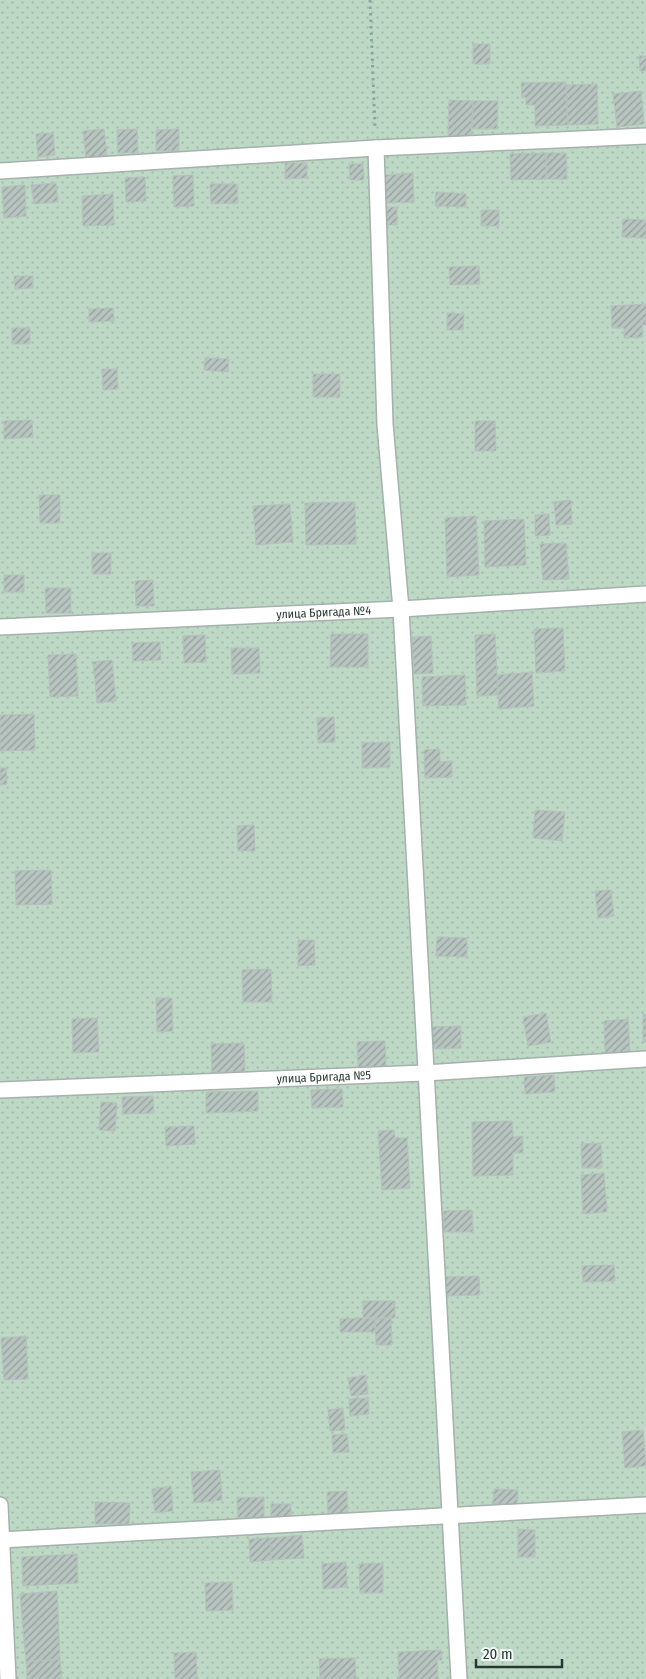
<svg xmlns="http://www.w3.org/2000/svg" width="646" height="1679" font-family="'Fira Sans Condensed',sans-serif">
<defs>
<pattern id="garden-dots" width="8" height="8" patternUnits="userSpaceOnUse" patternTransform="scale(1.25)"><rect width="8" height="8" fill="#bdd8c4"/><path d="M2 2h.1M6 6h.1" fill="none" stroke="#a2baa9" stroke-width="1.8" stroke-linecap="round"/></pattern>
<pattern id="building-hatch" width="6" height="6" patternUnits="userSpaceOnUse" patternTransform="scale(1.25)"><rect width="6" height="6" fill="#b7c4bf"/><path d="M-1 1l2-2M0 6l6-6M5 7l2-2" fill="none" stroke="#95a09c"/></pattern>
</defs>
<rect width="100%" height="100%" fill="#e1eae6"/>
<path fill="url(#garden-dots)" d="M0,0H646V1679H0Z"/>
<path fill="url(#building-hatch)" stroke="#b5c2bc" d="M473,44H490V64H473Z
M639,56H646V71H640Z
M566,82L568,125L535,126V105H526V97L522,98L521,83Z
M597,84L598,124L568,125L566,85Z
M641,91L644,124L617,127L613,94Z
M449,100L473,101L471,136H448Z
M473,101H498L497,129H472Z
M104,129L107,156L86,158L83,131Z
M137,129L138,153H118L117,130Z
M179,129V151H156V130Z
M53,133L55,155L38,157L36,134Z
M546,153V179L511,180L510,154Z
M546,153H566L567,179H546Z
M285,163H307V178L285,179Z
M349,164H363L364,180H350Z
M413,173L414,202L385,203L384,175Z
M193,175L194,206L174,207L173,176Z
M145,177L146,201L126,202L125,178Z
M56,183L58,202L34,204L31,185Z
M210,184H237L238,203L211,204Z
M25,185L26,216L4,218L2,187Z
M436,192L466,194V207L435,206Z
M113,194L114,225L83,226L82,196Z
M385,207H397V225H385Z
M481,210H499V226H481Z
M623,219L646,220V238L622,237Z
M479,266L480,284L450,285L449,267Z
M14,276H33V288L15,289Z
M646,304V325H642L643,337L624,338V328H612L611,306Z
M113,308L114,321L89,322V309Z
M447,313L464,314L463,330H447Z
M12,328H30V344H12Z
M205,358L229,359L228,372L204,370Z
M102,369H117L118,389L103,390Z
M313,374H340V397H313Z
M32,420L33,437L4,439V421Z
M475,421H495L496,451H475Z
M39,495H60V523H40Z
M571,500L572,524L556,525L554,502Z
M355,502L356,544L306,545L305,503Z
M290,504L293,542L256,545L253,506Z
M549,514L550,535L535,536V515Z
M476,516L479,575L447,577L445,518Z
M524,519L526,565L485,567L484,521Z
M566,543L569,579L543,580L540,544Z
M92,553H111V574H92Z
M4,575H24V592H4Z
M153,580L154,606H136L135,581Z
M45,588H71V613H46Z
M563,628L565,671L536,673L534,629Z
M331,634H368V667H330Z
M495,634L498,695L477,696L475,635Z
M205,635L206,662L184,663L183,636Z
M431,636L433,673L414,674L412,637Z
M160,642L161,660L133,661L132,643Z
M231,648H259L260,673L232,674Z
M76,654L78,696L50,697L48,655Z
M112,660L116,701L97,703L93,662Z
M532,672L534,706L499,709L497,675Z
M465,675L466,705L423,706L422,677Z
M34,714L35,750L0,751V715Z
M334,717L335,742L318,743L317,718Z
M390,742V767L362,768V743Z
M440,749V762L452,761V777L425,778L424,750Z
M0,768H6L7,784L0,785Z
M535,810L565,812L562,841L533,838Z
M254,825L255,851H238L237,826Z
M51,870L52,904L16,905L15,871Z
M611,890L614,916L598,918L595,891Z
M437,937L467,938V957L436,956Z
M298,940H314L315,965L298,966Z
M271,969L272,1002H243L242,970Z
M156,998H172L173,1031L157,1032Z
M546,1013L551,1042L528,1046L523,1017Z
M643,1014H646V1042H643Z
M97,1018L99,1052L73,1053L72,1019Z
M628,1019L630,1052L605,1053L604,1021Z
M461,1026V1048L431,1049L430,1027Z
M385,1041L386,1066L358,1067L357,1042Z
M244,1043L245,1071L212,1073L211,1044Z
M554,1075L555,1092L525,1094L524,1077Z
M342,1089L343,1107L312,1108L311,1090Z
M258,1091V1111L206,1113V1092Z
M153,1096L154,1113L123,1114L122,1097Z
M101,1102L117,1103L115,1131L99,1130Z
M512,1121L513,1137L523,1136V1153H513V1175L473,1176L472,1122Z
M194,1126L195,1144L166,1146L165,1127Z
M394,1130L395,1138H407L410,1188L382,1190L378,1131Z
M601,1143L602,1168H582L581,1144Z
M604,1173L607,1212L583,1214L581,1175Z
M472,1210L473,1232H444L443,1211Z
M614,1265L615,1281L583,1282L582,1266Z
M479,1276L480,1295L446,1296L445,1277Z
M363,1301H395V1318H363Z
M363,1318H375V1332H340V1319Z
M375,1318H391L392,1345H376Z
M26,1336L28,1379L4,1380L1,1338Z
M366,1375L368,1394L351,1396L348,1378Z
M368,1398L369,1414L350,1416L349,1399Z
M343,1408L345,1430L330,1431L328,1410Z
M643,1430L646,1466L625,1468L622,1432Z
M347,1434L349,1452L333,1453L332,1435Z
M220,1470L222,1500L194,1503L191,1472Z
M171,1486L173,1511L155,1513L152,1489Z
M494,1489L518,1490L517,1505L493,1504Z
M347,1491L348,1515L328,1516L327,1492Z
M264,1497V1517L238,1518L237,1498Z
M95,1502L130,1503L129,1524H95Z
M271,1504H291V1518H271Z
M518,1529L535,1530V1557H518Z
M302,1535L304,1558L271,1560L270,1538Z
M270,1538L271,1560L250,1562L249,1539Z
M77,1554L78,1583L23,1586L22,1557Z
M346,1562L347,1587L323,1589L322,1564Z
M383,1563V1593H360L359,1564Z
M232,1582L233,1610L206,1611L205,1583Z
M57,1591L60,1659L26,1662L20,1594Z
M441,1650L442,1660H437L438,1679H399L398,1652Z
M196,1652L197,1679H175L174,1653Z
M355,1658L356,1679H320L319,1659Z
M60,1659L62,1679H27L26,1662Z"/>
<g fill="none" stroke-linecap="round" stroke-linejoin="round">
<g stroke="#a5b1ac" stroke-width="18">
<g id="minor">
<path d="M376,148L385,424L401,609L459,1679"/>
<path d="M0,171L376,148L646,136"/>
<path id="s1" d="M0,627L401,609L646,594"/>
<path id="s2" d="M0,1090L425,1073L646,1059"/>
<path d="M0,1505L8,1679"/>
<path d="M0,1540L646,1505"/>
</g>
</g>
<path stroke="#86a99d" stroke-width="3" stroke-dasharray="2.5 4" stroke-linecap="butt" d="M370,0L375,128"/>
<use href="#minor" stroke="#fff" stroke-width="15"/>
</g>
<g text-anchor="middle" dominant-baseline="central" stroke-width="4" stroke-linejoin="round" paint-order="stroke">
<g font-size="12" fill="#243832" stroke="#f1f7f4">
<text stroke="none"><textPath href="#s1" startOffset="324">улица Бригада №4</textPath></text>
<text stroke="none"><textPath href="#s2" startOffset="324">улица Бригада №5</textPath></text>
</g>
</g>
<path d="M476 1659v8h86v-8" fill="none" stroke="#243832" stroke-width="2.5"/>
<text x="483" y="1659" font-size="15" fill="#243832" stroke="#f1f7f4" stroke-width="4" paint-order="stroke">20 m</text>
</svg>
